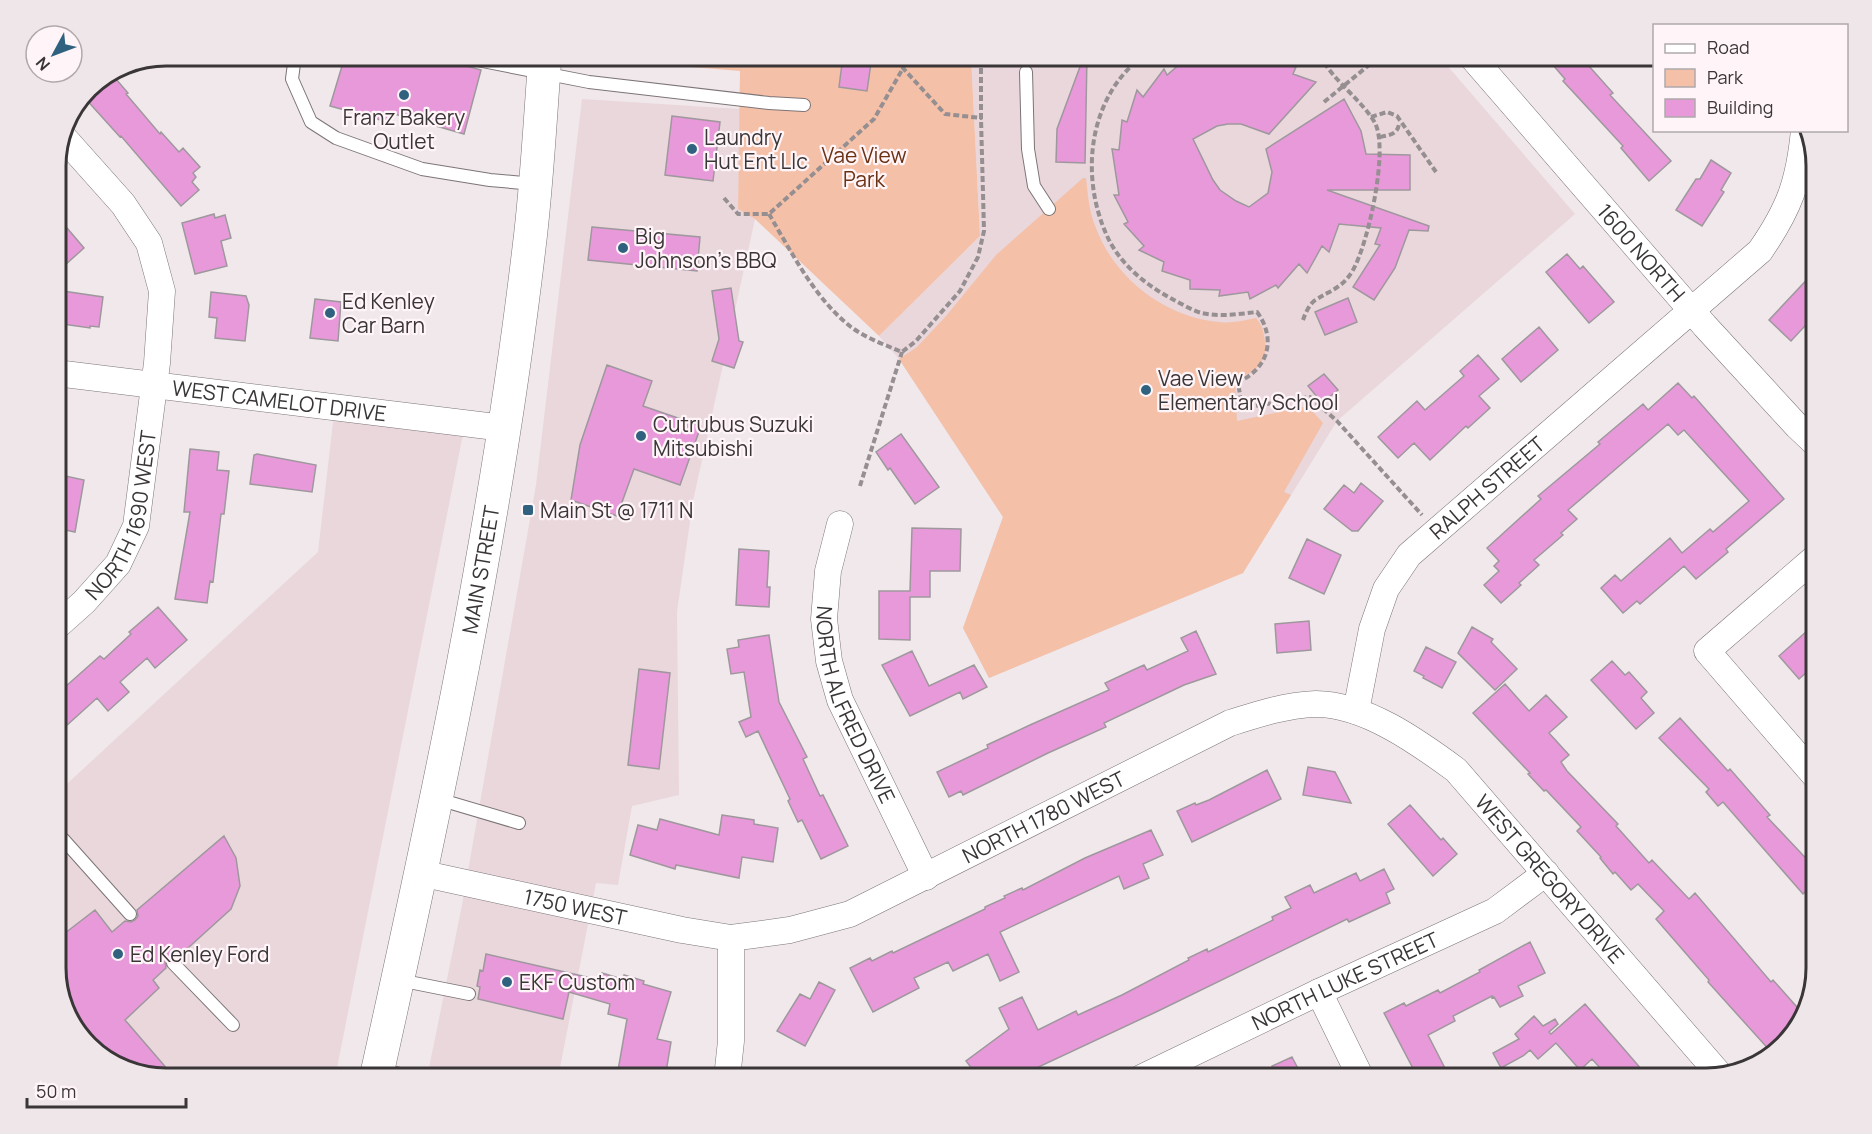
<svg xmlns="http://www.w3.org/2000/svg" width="1872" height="1134" font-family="Manrope,sans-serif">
<rect width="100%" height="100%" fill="#f1e8eb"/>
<path fill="#e9d7dc" d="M971,56H1439L1575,214L1337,421L1243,573L989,678L963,628L1003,517L899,359L879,336L980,236Z
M582,99L740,109L738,209L755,219L693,501L677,612L679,795L632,806L618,885L596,883L558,1078H427L462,905L536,485Z
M334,414L463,434L335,1078H166L111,1063L71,1023L56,975V794L318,552Z"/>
<path fill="#f4c0a8" d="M593,56H971L980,236L879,336L755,219L738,209L740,71L593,59Z
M1083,178H1086C1088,195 1089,212 1096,228C1115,279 1165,317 1219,322C1231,324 1244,320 1256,318C1261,324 1263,328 1264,336C1270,360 1257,373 1235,379L1237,421L1308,406L1323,423L1284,492L1291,495L1243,573L989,678L963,628L1003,517L899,359L917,347L946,316L996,255Z"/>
<path fill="#e899da" stroke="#9e989d" stroke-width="1.5" d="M345,56H430L481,70L464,134L391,113L388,122L330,106Z
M843,56H872L867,91L839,87Z
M1084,56H1087L1085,163L1056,162L1057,129Z
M1215,56H1266L1264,63L1296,67L1293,74L1316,82L1269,134L1241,124H1228L1217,126L1193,139L1213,180L1220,190L1236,201L1249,207L1268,193L1272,172L1266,149L1344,99L1361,131L1366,154L1410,155V190H1327L1429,226L1428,231L1409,230L1395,268L1374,300L1353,287L1380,245L1375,244L1381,228L1339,224L1329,252L1322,246L1307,273L1299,264L1278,288L1276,285L1250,299L1248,292L1219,296L1220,290L1190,289V280L1162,271L1164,262L1139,250L1144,246L1124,224L1128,222L1114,195H1119L1112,149L1119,150L1122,120L1127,122L1137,90L1143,97L1164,69L1167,75L1188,57L1190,65Z
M1564,56H1580L1613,93L1610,95L1671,161L1649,181L1621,148L1623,146L1563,81L1565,79L1553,65Z
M108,74L114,81L116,79L128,93L126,94L160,134L161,132L179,152L183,148L200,167L193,173L196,177L192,182L199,190L181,206L121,136L120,137L84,97L86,92Z
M672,116L720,122L713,181L665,175Z
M1711,160L1731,173L1721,190L1724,192L1702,226L1676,210L1696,179H1700Z
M214,214L215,218L225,215L231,238L221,241L227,266L195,274L182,223Z
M56,215L84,248L56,273Z
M592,227L700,237L697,271L588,260Z
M1567,254L1580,269L1583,266L1614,302L1589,323L1546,272Z
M1816,270V314L1791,341L1769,320Z
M731,288L739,341L743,342L734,368L712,361L719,339L712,291Z
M56,290L103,297L99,327L90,326V328L56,323Z
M211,292L246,296L249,305L245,341L215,338L217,318L209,317Z
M1348,298L1357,322L1325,335L1315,312Z
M315,299L341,302L338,341L310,338Z
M1539,327L1558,350L1521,382L1502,359Z
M1478,355L1499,379L1479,396L1490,408L1468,428L1466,426L1430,460L1414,443L1398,458L1378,437L1417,401L1425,410L1464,376L1460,371Z
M607,365L652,381L643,406L701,426L680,485L634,469L617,516L571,500L580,445Z
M1324,374L1338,390L1322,403L1308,386Z
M1678,383L1692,398L1694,396L1784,499L1726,549L1728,552L1696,579L1684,566L1640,604L1637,601L1623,613L1601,588L1615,575L1621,581L1670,538L1682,553L1710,529L1713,532L1749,501L1684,430L1678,435L1668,424L1568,510L1577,519L1561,533L1563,535L1534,560L1539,565L1519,583L1521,585L1501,603L1484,585L1499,571L1494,566L1499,561L1487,548L1541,499L1538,496L1600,444L1598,442L1643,404L1648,410Z
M901,434L939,487L915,504L890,468L888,470L876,452Z
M190,449L219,452L217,470L229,471L224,514H221L213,582L210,581L207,603L175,599L190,512H184Z
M257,454L316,465L312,492L250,484L254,455Z
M56,474L84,480L75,532L56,528Z
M1361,483L1383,501L1358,531H1352L1324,509L1344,485L1354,493Z
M912,528L961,529L960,571H930V597H910V640L879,639V591H910Z
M1307,539L1341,555L1324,594L1289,578Z
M739,549L769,551L767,587H770L769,607L736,605Z
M158,607L187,640L155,668L147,658L120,682L129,692L108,711L97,698L56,735V695L100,656L104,659L131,634L129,632Z
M1309,621L1311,650L1277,653L1275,624Z
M1816,623V664L1799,679L1779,656Z
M1472,627L1493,639L1491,642L1517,669L1495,690L1458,653Z
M1196,631L1216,674L1184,685L1104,723L1106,727L1048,753L963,795L961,791L949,797L937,772L988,748L987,745L1030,725L1109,690L1105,683L1133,670L1144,665L1147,670L1188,651L1181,638Z
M769,635L779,702L807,757L803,759L820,796L823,795L848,846L821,859L802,820L798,822L788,801L790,799L758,731L746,737L739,722L751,717L744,672L731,674L727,649L739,647L738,640Z
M1426,647L1456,662L1442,688L1423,678L1424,676L1414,671Z
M912,651L929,686L974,665L987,687L963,699L960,692L910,716L882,665Z
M1612,661L1625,675L1629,672L1647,692L1641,698L1654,713L1636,729L1591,680Z
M639,669L670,673L659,769L628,765Z
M1505,684L1529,711L1546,695L1567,717L1549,733L1569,755L1561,762L1567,771L1618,824L1616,826L1649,863L1652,860L1689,899L1695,893L1771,982L1773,980L1804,1015L1802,1020L1793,1028L1795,1030L1772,1053L1708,982L1709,980L1656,919L1664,911L1638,884L1631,890L1615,872L1613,874L1600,858L1601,857L1577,831L1581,827L1546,790L1544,791L1528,774L1530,773L1473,713Z
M1680,718L1728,771L1730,769L1770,815L1767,817L1816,869V882L1803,894L1723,802L1718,806L1706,792L1709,789L1659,738Z
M1308,767L1335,772L1351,803L1303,795Z
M1267,770L1281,799L1192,842L1177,811L1195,803L1196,805L1209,800Z
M1410,805L1441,840L1443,838L1457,854L1433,876L1388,824Z
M722,815L754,820V824L778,828L773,862L742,857L739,878L676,865L675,869L630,855L638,825L657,830L660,819L719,835Z
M1151,830L1163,855L1143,864L1149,878L1124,889L1119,876L1000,932L1019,972L1000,981L988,954L953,971L948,962L914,978L919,988L873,1012L850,968L870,958L872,961L892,951L893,953L985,909V907L1005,898L1004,896L1022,888L1023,890L1085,858Z
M224,836L236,858L240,886L231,909L178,957L172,955L167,958L165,961L166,968L153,980L159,988L125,1020L175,1078H166L111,1063L71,1023L56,975V940L95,910L112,932L125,921L131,922L135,920L138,916L137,910Z
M1384,869L1394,889L1386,893L1390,903L1349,922L1347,919L1156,1012L1032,1070L1039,1078H979L966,1061L1009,1029L999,1008L1022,997L1038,1030L1076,1011L1078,1015L1122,995L1189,960L1188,958L1207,949L1208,952L1273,920L1272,917L1291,908L1285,897L1310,885L1314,893L1356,873L1360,881Z
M1530,942L1545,973L1518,986L1523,996L1500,1007L1494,997L1492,998V996L1453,1016L1455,1021L1428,1035L1450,1078H1418L1384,1013L1404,1003L1406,1006L1438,990L1440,993L1480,972L1479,970Z
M486,954L600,980L602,973L622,979L624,975L644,981L643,984L671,992L657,1039L671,1042L665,1078H631L617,1076L627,1019L608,1014L610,1004L569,992L563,1019L478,999L480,987L477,986L480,970L483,971Z
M819,982L835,990L805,1046L777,1031L800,994L810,999Z
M1585,1004L1649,1078H1609L1592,1059L1580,1070L1556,1043L1538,1059L1530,1050L1523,1056L1501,1068L1493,1053L1519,1039L1515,1034L1534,1016L1543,1026L1555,1019L1558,1024L1549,1032L1551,1034Z
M1292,1057L1303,1078H1278L1272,1066Z"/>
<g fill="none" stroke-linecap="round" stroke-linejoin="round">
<g stroke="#7c7476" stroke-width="14">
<path id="lane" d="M295,56L292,79L311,122L336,138L422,169L490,180L534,184
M457,56L589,82L769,103L804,105
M1026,72L1028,149L1034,186L1049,209
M438,799L519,823
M63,839L130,914
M173,963L233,1025
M399,980L469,994
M379,1069L417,1078"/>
</g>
<g stroke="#7c7476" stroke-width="27">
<g id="street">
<path id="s1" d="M1471,56L1705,326L1797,426L1816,444"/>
<path id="s2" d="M56,373L504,428"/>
<path id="s3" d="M840,524L828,571L824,619L829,661L840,700L926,877"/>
<path d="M1816,557L1707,651L1816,777"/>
<path id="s4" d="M56,627L84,602L118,564L136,526L157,363L162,291L149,243L123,204L65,139"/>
<path id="s5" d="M1356,711L1372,629L1386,589L1409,555L1760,251C1789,209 1799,183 1804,130"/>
<path id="s6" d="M420,873L682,930L731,938L790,930L850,914L1230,723C1258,714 1286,705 1316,704C1365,704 1418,742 1456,770L1720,1075"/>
<path d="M1319,992L1361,1078"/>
<path d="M727,1078L731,1041V938"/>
<path id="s7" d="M1141,1078L1319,992L1495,911L1546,873"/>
</g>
</g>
<g stroke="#7c7476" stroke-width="34">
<g id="secondary">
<path id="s8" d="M376,1078C437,803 496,528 529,248C537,184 540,120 545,56"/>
</g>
</g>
<path stroke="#958f91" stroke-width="4" stroke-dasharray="6 3" stroke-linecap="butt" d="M1143,56C1088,97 1079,177 1108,238C1121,265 1147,286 1174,300C1182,304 1193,311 1202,313C1220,317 1239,314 1257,312C1277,339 1268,369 1238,382L1242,408L1310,397L1337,421L1422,515
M902,67L945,114L981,118V56
M1324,102L1380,56
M1371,117L1387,112L1397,116L1436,172
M1380,137C1390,135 1399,134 1399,122
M724,198L738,214H769L874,119L910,56
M769,214C792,253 815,299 851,327C866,338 885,345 902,352L916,341L960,291L978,257L984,231L981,118
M1303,320C1305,314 1309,305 1314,301C1330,290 1342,289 1353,270C1368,244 1389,150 1375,123C1362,100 1330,78 1321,56
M860,486L902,352"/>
<use href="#lane" stroke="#fff" stroke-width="12"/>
<use href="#street" stroke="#fff" stroke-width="26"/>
<use href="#secondary" stroke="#fff" stroke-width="33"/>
</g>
<g fill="#306280" stroke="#fff5f8" stroke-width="2">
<circle cx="404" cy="95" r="6"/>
<circle cx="692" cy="149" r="6"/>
<circle cx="623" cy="248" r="6"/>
<circle cx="330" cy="313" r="6"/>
<circle cx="1146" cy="390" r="6"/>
<circle cx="641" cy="436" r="6"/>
<rect x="522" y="504" width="12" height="12" rx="3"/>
<circle cx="118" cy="954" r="6"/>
<circle cx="507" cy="982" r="6"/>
</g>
<g text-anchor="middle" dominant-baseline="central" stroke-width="4.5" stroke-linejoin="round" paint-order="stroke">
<g font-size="21" fill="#3a3637" stroke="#fff5f8" text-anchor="start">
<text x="404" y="117" text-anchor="middle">Franz Bakery<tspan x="404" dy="24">Outlet</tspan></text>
<text x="704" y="137">Laundry<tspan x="704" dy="24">Hut Ent Llc</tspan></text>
<text x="635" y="236">Big<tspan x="635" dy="24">Johnson's BBQ</tspan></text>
<text x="342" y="301">Ed Kenley<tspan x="342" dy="24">Car Barn</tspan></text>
<text x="1158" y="378">Vae View<tspan x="1158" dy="24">Elementary School</tspan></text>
<text x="653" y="424">Cutrubus Suzuki<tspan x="653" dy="24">Mitsubishi</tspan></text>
<text x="540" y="510">Main St @ 1711 N</text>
<text x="130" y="954">Ed Kenley Ford</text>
<text x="519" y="982">EKF Custom</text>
</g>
<g font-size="21" fill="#6b3113" stroke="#fff5f8">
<text x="864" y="155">Vae View<tspan x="864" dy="24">Park</tspan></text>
</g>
<g font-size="21" fill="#3a3637" stroke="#fff5f8">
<text stroke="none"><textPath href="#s1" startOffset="260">1600 NORTH</textPath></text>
<text stroke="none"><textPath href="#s2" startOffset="225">WEST CAMELOT DRIVE</textPath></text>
<text stroke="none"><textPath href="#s5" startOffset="270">RALPH STREET</textPath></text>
<text stroke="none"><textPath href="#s4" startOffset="136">NORTH 1690 WEST</textPath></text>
<text stroke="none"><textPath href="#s8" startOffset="519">MAIN STREET</textPath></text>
<text stroke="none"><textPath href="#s3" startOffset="188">NORTH ALFRED DRIVE</textPath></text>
<text stroke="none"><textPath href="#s6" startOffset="656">NORTH 1780 WEST</textPath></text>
<text stroke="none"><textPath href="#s6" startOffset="1254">WEST GREGORY DRIVE</textPath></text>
<text stroke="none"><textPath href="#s6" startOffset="159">1750 WEST</textPath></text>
<text stroke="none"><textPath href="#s7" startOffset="226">NORTH LUKE STREET</textPath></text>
</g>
</g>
<path d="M0 0H1872V1134H0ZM166 66H1706A100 100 0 0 1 1806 166V968A100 100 0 0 1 1706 1068H166A100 100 0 0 1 66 968V166A100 100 0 0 1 166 66Z" fill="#efe6e9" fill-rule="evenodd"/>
<path fill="none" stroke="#3a3637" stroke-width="3" d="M166 66H1706A100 100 0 0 1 1806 166V968A100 100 0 0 1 1706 1068H166A100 100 0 0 1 66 968V166A100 100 0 0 1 166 66Z"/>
<rect x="1653" y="24" width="195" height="108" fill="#fff5f8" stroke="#b0a9ab" stroke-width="1.5"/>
<rect x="1665" y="44" width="30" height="9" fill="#ffffff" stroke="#b0a9ab" stroke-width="1.5"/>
<text x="1707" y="54" font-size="18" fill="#3a3637">Road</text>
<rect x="1665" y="69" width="30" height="18" fill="#f4c0a8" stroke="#b0a9ab" stroke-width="1.5"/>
<text x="1707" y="84" font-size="18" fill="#3a3637">Park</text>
<rect x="1665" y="99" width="30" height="18" fill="#e899da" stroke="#b0a9ab" stroke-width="1.5"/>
<text x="1707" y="114" font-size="18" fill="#3a3637">Building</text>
<g transform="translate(54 54) rotate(229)"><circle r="28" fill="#fff5f8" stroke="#b0a9ab" stroke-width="1.5"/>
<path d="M0-4.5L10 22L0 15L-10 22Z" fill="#306280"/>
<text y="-9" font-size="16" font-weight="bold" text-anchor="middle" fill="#3a3637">N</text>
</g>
<path d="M27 1098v9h159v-9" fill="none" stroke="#3a3637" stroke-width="3"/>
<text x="36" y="1098" font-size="18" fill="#3a3637" stroke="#fff5f8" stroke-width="4.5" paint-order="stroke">50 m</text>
</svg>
